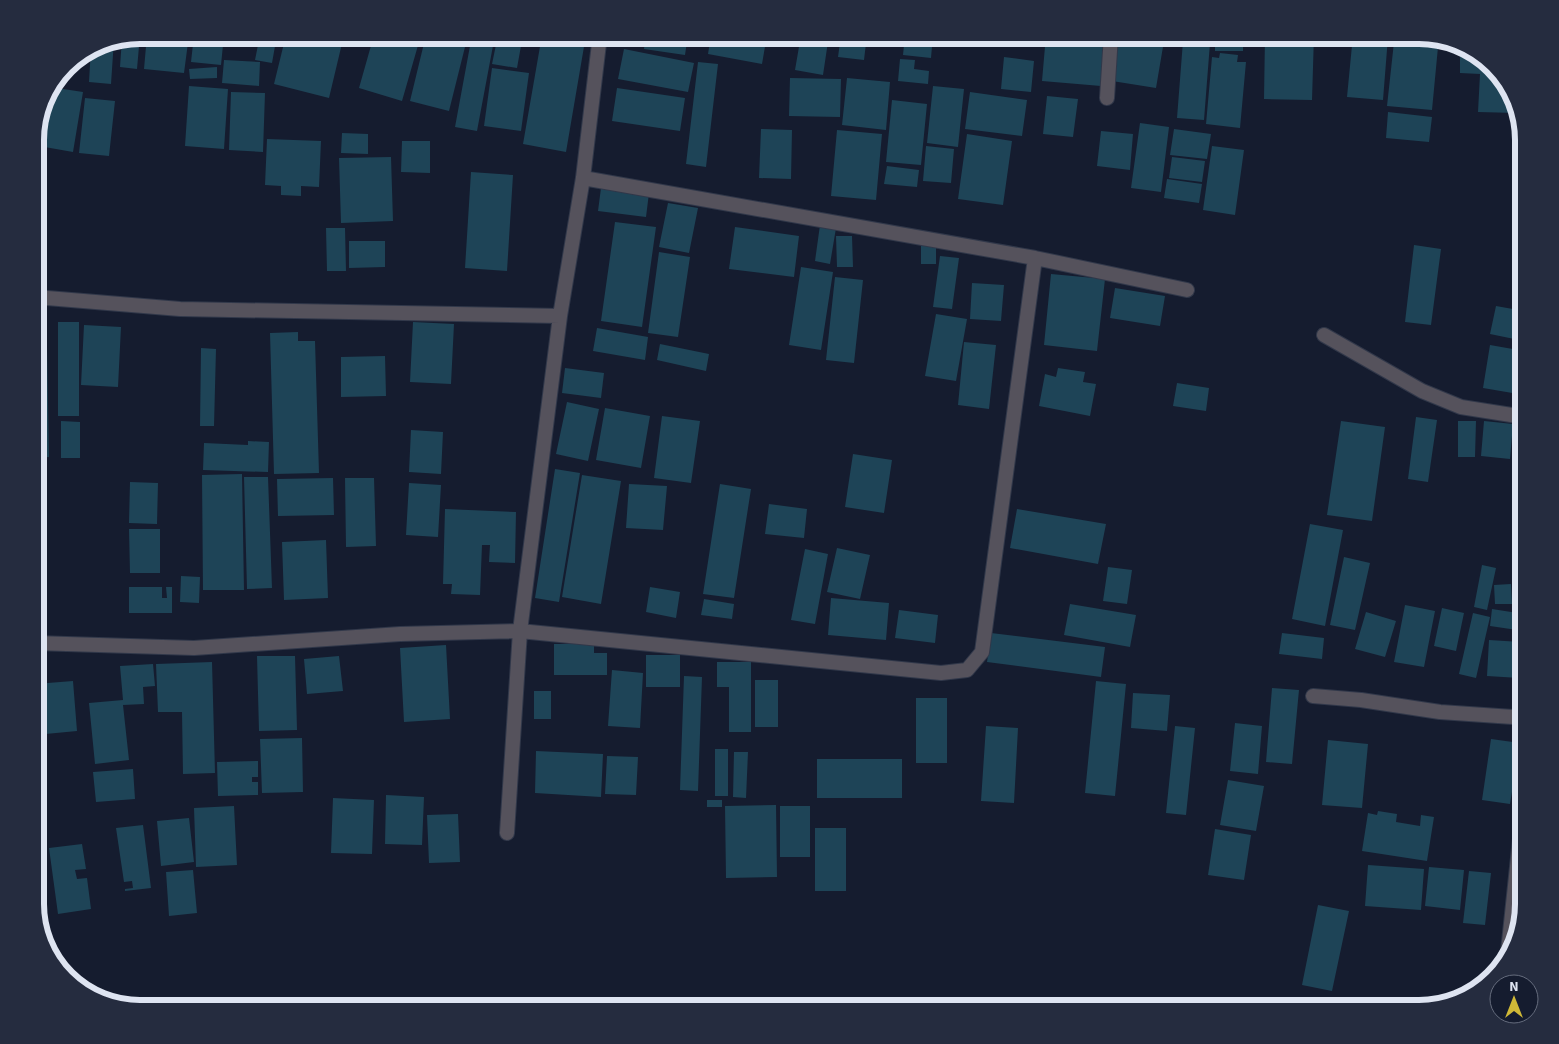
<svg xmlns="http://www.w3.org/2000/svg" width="1559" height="1044" font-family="'Source Sans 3',sans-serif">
<rect width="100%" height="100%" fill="#151c2f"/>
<path fill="#1e4457" d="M140,35L137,69L120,67L122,38Z
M147,35H189L184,73L144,69Z
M194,35H224L221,65L191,62Z
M260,35H277L272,63L255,60Z
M286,35H344L329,98L274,84Z
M374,35H421L402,101L359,88Z
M426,35H468L449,111L410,101Z
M472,35H495L477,131L455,127Z
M498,35H523L517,68L492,64Z
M542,35H586L566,152L523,144Z
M646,35H688L685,55L644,49Z
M711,35H767L762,64L708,54Z
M801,35H829L823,75L795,70Z
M841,35H867L864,60L838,57Z
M905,35H933L931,58L903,55Z
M945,35H980L978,45L944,40Z
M1046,35H1105L1101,86L1042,81Z
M1119,35H1165L1156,88L1112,81Z
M1215,35H1243V51H1215Z
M1265,35H1314L1312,100L1264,99Z
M1353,35L1388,37L1383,100L1347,97Z
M114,40L111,84L89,82L91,48L100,43Z
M1183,41L1210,43L1204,120L1177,118Z
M1394,42L1438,47L1432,110L1387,106Z
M624,49L694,63L688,92L618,79Z
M1460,50H1469L1478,53L1510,87L1517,113L1478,112L1480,74L1460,73Z
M1220,53L1238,55L1237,62H1246L1240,128L1206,124L1212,57L1219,58Z
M1004,57L1034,61L1031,92L1001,89Z
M900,59L915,60L914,69L929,71L928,84L898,81Z
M224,60L260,62L259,86L222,83Z
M698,62L718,64L706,167L686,164Z
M217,67V78L190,79L189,69Z
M492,68L529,73L521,131L484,126Z
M790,78L841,79L840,117L789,116Z
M847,78L890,82L886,130L842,125Z
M189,86L228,89L224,149L185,146Z
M933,86L964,89L958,147L927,143Z
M50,87L83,92L73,152L39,146L49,89Z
M617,88L685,98L680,131L612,121Z
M231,92L265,93L263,152L229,150Z
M970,92L1027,100L1022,136L965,129Z
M1047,96L1078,99L1073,137L1043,134Z
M85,98L115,101L109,156L79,153Z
M892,100L927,104L921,165L886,162Z
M1388,112L1432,117L1429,142L1386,138Z
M1140,123L1169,127L1161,192L1131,188Z
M761,129L792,130L791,179L759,178Z
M1174,129L1211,134L1207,159L1170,155Z
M837,130L882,134L876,200L831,196Z
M1101,131L1133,134L1130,170L1097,166Z
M342,133L368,134V154L341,153Z
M967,134L1012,141L1003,205L958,199Z
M267,139L321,141L319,187L301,186V196L281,195V186L265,185Z
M402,141H430V173L401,172Z
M926,146L954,149L951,183L923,181Z
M1212,146L1244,150L1235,215L1203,210Z
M391,157L393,221L341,223L339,158Z
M1172,157L1205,161L1202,182L1169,178Z
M887,166L919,170L917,187L884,184Z
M471,172L513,175L507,271L465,268Z
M1167,179L1202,184L1199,203L1164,198Z
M601,188L649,193L646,217L598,211Z
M668,203L698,208L689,253L659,247Z
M615,222L656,227L642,327L601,321Z
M820,225L836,228L830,264L815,261Z
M735,227L799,236L794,277L729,269Z
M326,228H345L346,271H327Z
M836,236H852L853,267H837Z
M349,241H385V267L349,268Z
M921,244H936V264H921Z
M1414,245L1441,249L1431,325L1405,322Z
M659,252L690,257L678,337L648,333Z
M940,256L959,258L952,309L933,307Z
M801,267L833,272L821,350L789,345Z
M1051,274L1105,279L1097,351L1044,345Z
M835,277L863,280L854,363L826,360Z
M972,283L1004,285L1001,321L970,319Z
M1115,288L1165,296L1160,326L1110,318Z
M1496,306L1524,311V341L1490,334Z
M936,314L967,319L956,381L925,376Z
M58,322H79V416H58Z
M413,322L454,324L451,384L410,382Z
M84,325L121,327L118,387L81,385Z
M597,328L648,337L645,360L593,351Z
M298,332V341H315L319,473L274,474L270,333Z
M964,342L996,345L989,409L958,405Z
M660,344L709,354L706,371L657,360Z
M1490,345L1524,351V395L1483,388Z
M35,346H47L49,457L35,458Z
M201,348L216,349L214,426H200Z
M385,356L386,396L341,397V357Z
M565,368L604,373L601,398L562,393Z
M1058,368L1085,372L1083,382L1096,384L1090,416L1039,406L1045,374L1056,377Z
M1177,383L1209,388L1206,411L1173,406Z
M567,402L599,409L588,461L556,454Z
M605,408L650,416L641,468L596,460Z
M662,416L700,421L691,483L654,478Z
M1416,417L1437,420L1428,482L1408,479Z
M61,421L80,422V458H61Z
M1341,421L1385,427L1372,521L1327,515Z
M1458,421H1476L1475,457H1458Z
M1484,421L1513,424L1510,459L1481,456Z
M411,430L443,432L441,474L409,472Z
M248,441L269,442L268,472L203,470L204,443L248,445Z
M853,454L892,460L884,513L845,507Z
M555,469L580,473L559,602L535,598Z
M242,474L244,590H203L202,475Z
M582,475L621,481L601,604L562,597Z
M244,477H268L272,588L247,589Z
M333,478L334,515L278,516L277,479Z
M345,478H374L376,546L346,547Z
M130,482L158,483L157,524L129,523Z
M409,483L441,485L438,537L406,535Z
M629,484L667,486L663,530L626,528Z
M720,484L751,489L734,598L703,594Z
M769,504L807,509L804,538L765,534Z
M445,509L516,512L515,563L489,562L490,545H482L480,595L451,594L452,584H443Z
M1017,509L1106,524L1098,564L1010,548Z
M1310,524L1343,530L1325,626L1292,619Z
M129,529H160V573H130Z
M326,540L328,598L284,600L282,542Z
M837,548L870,555L860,599L827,592Z
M805,549L828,554L815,624L791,620Z
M1344,557L1370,563L1355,630L1330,625Z
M1482,565L1496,568L1487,610L1474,607Z
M1108,567L1132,570L1127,604L1103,601Z
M181,576L200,577L199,603L180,602Z
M1511,584L1512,604H1495L1494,585Z
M129,587H162V598H167L166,587H172V613H129Z
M650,587L680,592L676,618L646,612Z
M831,598L889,603L886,640L828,635Z
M704,599L734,604L732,619L701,615Z
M1070,604L1136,615L1130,647L1064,635Z
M1405,605L1435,611L1424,667L1394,662Z
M1442,608L1464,613L1456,651L1434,646Z
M1492,609L1524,614V631L1490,626Z
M899,610L938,615L935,643L895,638Z
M1366,612L1396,621L1385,657L1355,649Z
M1473,613L1490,617L1476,678L1459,674Z
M991,633L1105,647L1101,677L987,662Z
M1282,633L1324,638L1322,659L1279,654Z
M1489,640L1521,642L1519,678L1487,676Z
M554,644H594V653H607V675H554Z
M446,645L450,719L404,722L400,648Z
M646,655H680V687H646Z
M257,656H295L297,730L259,731Z
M339,656L343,691L307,694L304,659Z
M212,662L215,773L183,774L182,712H158L156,664Z
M717,662H751V732H729V687H717Z
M153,664L155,686L143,687L144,704L123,705L129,760L95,764L89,703L123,700L120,666Z
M612,670L643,673L640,728L608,726Z
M684,676L702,677L698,791L680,790Z
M755,680H778V727H755Z
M73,681L77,731L35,735V684Z
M1096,681L1126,684L1115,796L1085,793Z
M1272,688L1299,690L1292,764L1266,762Z
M534,691H551V719H534Z
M1133,693L1170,695L1167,731L1131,728Z
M916,698H947V763H916Z
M1235,723L1262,726L1258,774L1230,771Z
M986,726L1018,728L1014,803L981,801Z
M1175,726L1195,728L1186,815L1166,813Z
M302,738L303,792L262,793L260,739Z
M1491,739L1520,743L1510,804L1482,800Z
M1328,740L1368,744L1362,808L1322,805Z
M715,749H728V796H715Z
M536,751L603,754L601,797L535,793Z
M734,752H748L746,798L733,797Z
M607,756L638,757L636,795L605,794Z
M817,759H902V798H817Z
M258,761V777H252V782H258V795L218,796L217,762Z
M133,769L135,799L96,802L93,772Z
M1228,780L1264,786L1256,831L1220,825Z
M386,795L424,797L422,845L385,844Z
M333,798L374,800L372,854L331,853Z
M707,800H722V807H707Z
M776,805L777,877L726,878L725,806Z
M234,806L237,865L196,867L194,808Z
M780,806H810V857H780Z
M1378,811L1397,814L1396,822L1420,826L1421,815L1434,817L1427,861L1362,851L1368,813L1377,815Z
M458,814L460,862L429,863L427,815Z
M189,818L194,862L161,866L157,821Z
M35,825H40L41,858H35Z
M143,825L151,888L125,891V889L133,888L132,881L124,882L116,828Z
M815,828H846V891H815Z
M1215,829L1251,835L1244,880L1208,875Z
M82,844L86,869L75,870L77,879L87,878L91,909L58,914L49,848Z
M1368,865L1424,869L1421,910L1365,906Z
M1429,867L1464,870L1460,910L1425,906Z
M193,870L197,913L169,916L166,872Z
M1469,871L1491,873L1485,925L1463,923Z
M1318,905L1349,911L1332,991L1302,985Z
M813,1002H857V1009H813Z
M729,1004V1009H653V1006Z"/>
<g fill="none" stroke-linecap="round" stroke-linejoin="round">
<g stroke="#31384a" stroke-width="16">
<path id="minor" d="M1107,98L1111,35
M583,178L1035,258L1187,290
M35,297L180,309L560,316
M1324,335L1422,391L1461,407L1524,417
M35,643L194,648L400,634L520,631L941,673L967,670L982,652L1035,258
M1313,696L1361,700L1440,712L1513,717L1524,716
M507,833L520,631L560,316L583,178L600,35
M1507,961L1524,801"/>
</g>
<use href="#minor" stroke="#55525c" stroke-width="14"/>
</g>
<path d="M0 0H1559V1044H0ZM140 44H1419A96 96 0 0 1 1515 140V904A96 96 0 0 1 1419 1000H140A96 96 0 0 1 44 904V140A96 96 0 0 1 140 44Z" fill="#252c3f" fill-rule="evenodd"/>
<path fill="none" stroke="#dee4f1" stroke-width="6" d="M140 44H1419A96 96 0 0 1 1515 140V904A96 96 0 0 1 1419 1000H140A96 96 0 0 1 44 904V140A96 96 0 0 1 140 44Z"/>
<g transform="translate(1514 999)"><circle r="24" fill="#151c2f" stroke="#656c7d"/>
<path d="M0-4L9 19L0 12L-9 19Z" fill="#cfb837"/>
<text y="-8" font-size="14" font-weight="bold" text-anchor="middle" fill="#dee4f1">N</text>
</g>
</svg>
